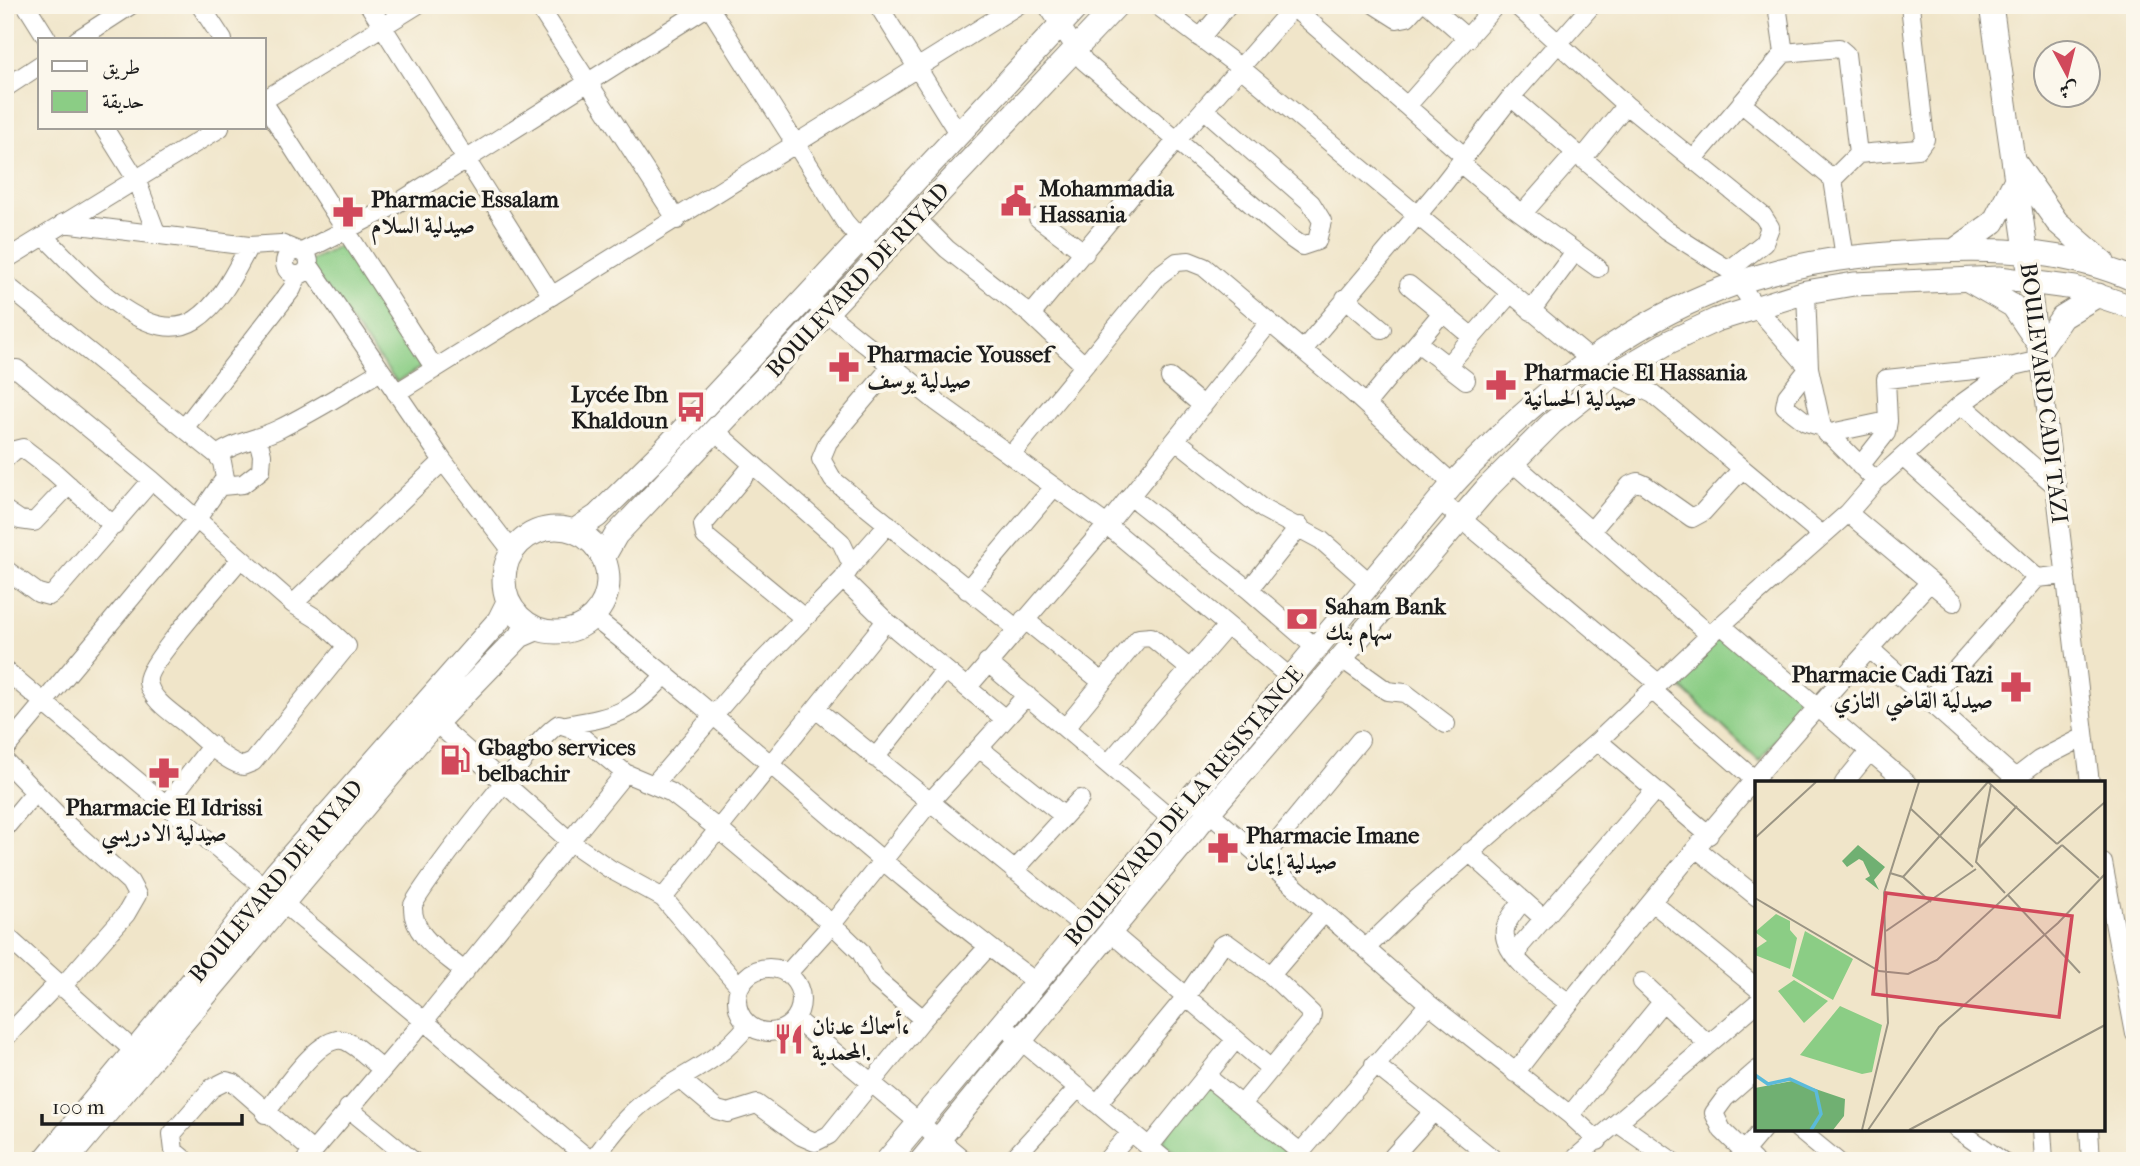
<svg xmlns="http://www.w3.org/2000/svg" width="2140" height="1166" font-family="'IM FELL French Canon',Amiri,serif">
<rect width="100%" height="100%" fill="#fbf7ec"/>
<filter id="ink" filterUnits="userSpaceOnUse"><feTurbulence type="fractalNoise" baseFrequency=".0143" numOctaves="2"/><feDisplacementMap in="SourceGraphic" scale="14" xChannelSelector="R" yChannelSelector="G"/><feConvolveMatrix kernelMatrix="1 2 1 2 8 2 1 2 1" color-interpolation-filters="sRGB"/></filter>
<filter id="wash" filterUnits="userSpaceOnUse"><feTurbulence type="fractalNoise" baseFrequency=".00686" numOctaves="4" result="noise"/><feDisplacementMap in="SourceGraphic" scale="28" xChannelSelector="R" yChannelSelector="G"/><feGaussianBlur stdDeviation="1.57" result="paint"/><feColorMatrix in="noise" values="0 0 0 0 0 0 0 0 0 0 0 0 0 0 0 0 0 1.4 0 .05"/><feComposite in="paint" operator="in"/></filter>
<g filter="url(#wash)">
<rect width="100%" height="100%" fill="#f0e5c9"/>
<path fill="#8bcd85" stroke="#547450" stroke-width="2" d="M349,241L426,364L397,382L306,263Z
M1725,630L1806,701L1759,761L1671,678Z
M1206,1084L1286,1148L1276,1161H1186L1161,1141Z"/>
</g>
<g filter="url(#ink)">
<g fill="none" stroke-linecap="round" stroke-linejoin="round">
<g stroke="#868072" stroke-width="20">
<path id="minor" d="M26,5L48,40
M200,5L223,40
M369,5L552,296
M538,5L677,220
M708,5L845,222L878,260
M878,5L958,133
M1047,5L1084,61L1292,239L1302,246L1317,241L1322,221L1311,203L1205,110
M1375,5L1397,19L1407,17L1418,5
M1429,5L1468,39
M1516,5L1626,105L1763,216L1770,227L1764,243L1729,270
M1777,5L1784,53
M1158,6L1242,69L1591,360
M1293,7L1465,157
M1200,38L1228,5
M77,40L131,5
M5,88L40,65
M1511,97L1666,230L1729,270L1755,306L1809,368
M264,100L417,5
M264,103L435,369
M1741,103L1833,179L1845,258
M1407,106L1496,5
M104,128L136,179L157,235
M1582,159L1626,105
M1693,160L1784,53L1839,48L1846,54L1858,154
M1460,163L1513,207L1598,268
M1833,179L1858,154L1918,149L1925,139L1910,5
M1523,213L1575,154
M916,218L947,249L1031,315L1084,365
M1038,218L1085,253
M63,223L249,246L281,244L296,250
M44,236C76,267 146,351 195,320C221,303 235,272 249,246
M285 263a12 12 0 1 1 24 0a12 12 0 1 1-24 0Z
M302,252L393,206L710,5
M5,260L220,128
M309,265L443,461L512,551
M2031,281L2090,783
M5,284L217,455L222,462L225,478L197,519L5,749
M1409,285L1471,336
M1806,292L1809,368L1822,427L1876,481
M806,296L937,402L1107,525L1292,679
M1345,298L1382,329
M1531,311L1574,253
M1031,315L1176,141L1295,5
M1418,343L1466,380
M1303,350L1441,187L1511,97L1592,5
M892,366L828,442L821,459L833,480L1016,628
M1447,366L1510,294
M1809,368L1787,396L1785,406L1806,422L1822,427
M5,370L17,369L152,480L55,592L49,596L38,593L5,569
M1613,375L1653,394L1822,535
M1170,378L1203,406
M396,393L1018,5
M1366,404L1441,314
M1961,404L2057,487
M185,427L292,289L298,275
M1826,434L1888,421L1886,379L2014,366
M1176,440L1263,509L1321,540L1370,583
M1012,454L1158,276L1177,262L1189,261L1204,267L1351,391L1453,484
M217,455C235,442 256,440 277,430C312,413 347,391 381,371
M1903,457L2037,578L2066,575
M5,459L15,450L23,448L53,471L114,526
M1512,462L1710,635
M753,465L703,525L705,536L804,618
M1860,466L1886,433L1888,421
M152,480L293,604L319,620L347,646L253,762L243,766C223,760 203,739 187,725C174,714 151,701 148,682C145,666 226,577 240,559
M222,486L243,484L261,470L262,455L258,439
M1130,496L1249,590L1317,649
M1439,500L1659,684
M5,510L20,520L34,522L69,485
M1848,513L1954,602
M1592,530L1630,485L1638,482L1645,485L1692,518L1703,512L1741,470
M852,565L888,524
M843,579L886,621L1005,719
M967,590L1054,487
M1249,590L1300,526
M293,604L443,461
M593,617C744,734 881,869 1036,982
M1024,619L1102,682
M1721,625L1907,783
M1869,648L2015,778
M1341,658L1387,691L1405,693L1446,724
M987,662L1172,819
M5,670L591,1161
M967,688L1107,525L1269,323
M1652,690L1756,781
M1927,702L2037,578
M816,709L1083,926
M435,722L572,843L610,869L663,898L739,986
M566,725C617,716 630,714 666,674
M1065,728L1139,638L1151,637L1190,669
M1598,741L1709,835
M979,748L1064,816
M875,758L945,670
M5,761L66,824L130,882L137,895L126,914L61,988
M1108,764L1227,626
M655,783L743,681L843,579L852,565L841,542L714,430
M1844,783L1870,751
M2009,783L2039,760L2084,737
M1192,797L1429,1004L1570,1115L1598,1141
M166,805L212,745
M5,828L35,792
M1697,849L1757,897
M1469,852L1544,919
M1263,858L1360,740
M2103,863L2135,1034
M1014,871L1080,799
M663,898L886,621
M1523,900C1517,909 1507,919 1505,929C1500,955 1550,989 1569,1003
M1653,903L1757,988
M1110,932L1271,1069
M5,935L134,1051
M1366,948L1418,898L1598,741L1710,635L1848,513L1876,481L1961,404L2014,366L2040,360
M1517,957L1520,946L1655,790
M737 1000a32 32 0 1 1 64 0a32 32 0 1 1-64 0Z
M465,972C443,953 411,936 413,905C425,880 539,734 559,724L571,728L625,773L670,792L717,828L832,924L860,951L877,980L923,1019L988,947
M787,974L832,924L929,803L1027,695
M1271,975L1324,913
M1642,982L1708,1044
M795,1019L965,1161
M1012,1033L1166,1161
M5,1038L57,984
M1374,1064L1496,1161
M1515,1073C1645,904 1785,740 1929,583
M1206,1076L1300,1152
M680,1079L717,1110L728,1113L757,1104L801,1136L815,1142L829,1135L923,1019
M1097,1104L1185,998L1221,946L1227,943L1271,975L1312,1014L1311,1020L1243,1103
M348,1108L413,1161
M265,1114C279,1096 321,1030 346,1041C359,1047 370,1060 381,1068
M1570,1115L1663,1001
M1619,1124L1672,1161
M1798,1129L1837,1161
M1957,1129L2002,1161
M2042,1129L2044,1161
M2089,1129L2091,1161
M1149,1147L1235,1040
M186,1161L174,1151L172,1134L212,1088L226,1081L234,1083L312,1151
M305,1161L424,1021L625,773
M592,1161C609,1139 625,1116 647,1100C687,1070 714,1067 748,1025
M1011,1161L1079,1087
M1106,1161L1131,1132
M1293,1161L1429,1004
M1389,1161L1433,1112
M1572,1161L1757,1003
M1736,1161L1763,1129
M1754,1161L1722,1130L1714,1113L1725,1098L1757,1070"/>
</g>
<g stroke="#868072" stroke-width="25">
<path id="major" d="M1991,5L2028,264
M2017,165L2057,222L2103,262
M1955,250L1994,222L2016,179
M1968,280L2013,306L2038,343
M2039,351L2062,317L2098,295
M504 580a52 52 0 1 1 104 0a52 52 0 1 1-104 0Z
M574,531L597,516L661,453L1079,5
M603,558L616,535L1117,5
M44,1161L204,967L276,873L499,620L508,602
M66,1161L425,734L520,636L536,629
M887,1161L1453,484C1539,390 1645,307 1770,273C1823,258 1878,254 1933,251C2003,248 2070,251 2135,280
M921,1161L1209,812L1487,488L1552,423L1613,375L1669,342L1716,320L1806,292L1854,284L1999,278L2075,288L2135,308"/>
</g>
<use href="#minor" stroke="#fff" stroke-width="18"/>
<use href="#major" stroke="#fff" stroke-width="23"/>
</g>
</g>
<defs>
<g id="civic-bare" transform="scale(2.415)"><path d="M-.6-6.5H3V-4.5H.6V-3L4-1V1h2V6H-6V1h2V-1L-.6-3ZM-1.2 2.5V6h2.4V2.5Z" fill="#d1495b" stroke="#fbf7ec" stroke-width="2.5" paint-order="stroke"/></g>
<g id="pharmacy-bare" transform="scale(2.415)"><path d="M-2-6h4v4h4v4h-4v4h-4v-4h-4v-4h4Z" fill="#d1495b" stroke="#fbf7ec" stroke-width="2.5" paint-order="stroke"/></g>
<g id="bus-bare" transform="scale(2.415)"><path d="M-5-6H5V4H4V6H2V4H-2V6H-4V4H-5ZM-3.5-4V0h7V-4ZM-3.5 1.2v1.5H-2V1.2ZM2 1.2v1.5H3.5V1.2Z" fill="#d1495b" stroke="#fbf7ec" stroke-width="2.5" paint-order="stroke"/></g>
<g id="bank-bare" transform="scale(2.415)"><path d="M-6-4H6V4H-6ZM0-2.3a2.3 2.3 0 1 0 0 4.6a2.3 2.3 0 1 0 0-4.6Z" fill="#d1495b" stroke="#fbf7ec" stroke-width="2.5" paint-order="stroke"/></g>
<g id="fuel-bare" transform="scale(2.415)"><path d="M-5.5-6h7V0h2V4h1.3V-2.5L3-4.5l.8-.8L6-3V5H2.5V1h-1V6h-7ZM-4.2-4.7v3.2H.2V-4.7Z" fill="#d1495b" stroke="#fbf7ec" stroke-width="2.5" paint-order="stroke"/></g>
<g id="restaurant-bare" transform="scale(2.415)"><path d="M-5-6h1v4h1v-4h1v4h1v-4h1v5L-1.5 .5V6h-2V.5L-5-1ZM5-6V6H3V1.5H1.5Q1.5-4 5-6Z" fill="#d1495b" stroke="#fbf7ec" stroke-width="2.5" paint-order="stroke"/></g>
</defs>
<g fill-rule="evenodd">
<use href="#civic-bare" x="1016" y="201"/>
<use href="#pharmacy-bare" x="348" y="212"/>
<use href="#pharmacy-bare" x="844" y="367"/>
<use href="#pharmacy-bare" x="1501" y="385"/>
<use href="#bus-bare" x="691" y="407"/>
<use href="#bank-bare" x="1302" y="619"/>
<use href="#pharmacy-bare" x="2016" y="687"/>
<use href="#fuel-bare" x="455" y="760"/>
<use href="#pharmacy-bare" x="164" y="773"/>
<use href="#pharmacy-bare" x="1223" y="848"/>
<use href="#restaurant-bare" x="789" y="1039"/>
</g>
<g text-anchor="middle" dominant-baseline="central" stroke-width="7" stroke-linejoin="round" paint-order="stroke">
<g font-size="23" font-weight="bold" fill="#1c1c1c" stroke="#fbf7ec" text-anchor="start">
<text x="1039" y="188">Mohammadia<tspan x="1039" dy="26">Hassania</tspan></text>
<text x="371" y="199">Pharmacie Essalam<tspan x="371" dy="26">صيدلية السلام</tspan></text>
<text x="867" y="354">Pharmacie Youssef<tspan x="867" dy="26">صيدلية يوسف</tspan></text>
<text x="1524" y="372">Pharmacie El Hassania<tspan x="1524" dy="26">صيدلية الحسانية</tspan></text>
<text x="668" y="394" text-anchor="end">Lycée Ibn<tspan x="668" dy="26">Khaldoun</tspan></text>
<text x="1325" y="606">Saham Bank<tspan x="1325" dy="26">سهام بنك</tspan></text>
<text x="1993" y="674" text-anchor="end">Pharmacie Cadi Tazi<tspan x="1993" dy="26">صيدلية القاضي التازي</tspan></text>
<text x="478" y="747">Gbagbo services<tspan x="478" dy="26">belbachir</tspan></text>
<text x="164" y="807" text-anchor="middle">Pharmacie El Idrissi<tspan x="164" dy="26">صيدلية الادريسي</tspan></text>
<text x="1246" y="835">Pharmacie Imane<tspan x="1246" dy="26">صيدلية إيمان</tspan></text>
<text x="812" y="1026">أسماك عدنان،<tspan x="812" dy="26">المحمدية.</tspan></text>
</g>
<g font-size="23" fill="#1c1c1c" stroke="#fbf7ec">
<text transform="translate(858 280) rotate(-47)">BOULEVARD DE RIYAD</text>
<text transform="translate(2044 393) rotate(83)">BOULEVARD CADI TAZI</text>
<text transform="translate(1184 806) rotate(-50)">BOULEVARD DE LA RESISTANCE</text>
<text transform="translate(276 881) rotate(-50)">BOULEVARD DE RIYAD</text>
</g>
</g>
<g transform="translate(1755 781)">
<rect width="350" height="350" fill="#f0e5c9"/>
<path d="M21,133L35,140V149L42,157L35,188L0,174V168L12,160L0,151ZM50,150L98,178L78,219L37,195ZM39,199L73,220L49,242L23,210ZM85,225L127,244L117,291L107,293L45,274Z" fill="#8bcd85"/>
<path d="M103,64L130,86L119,99L124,109L110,98L115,95L108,80L104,78L92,86L87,80ZM37,300L90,318L89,335L78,349H0V307Z" fill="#70b072"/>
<path fill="none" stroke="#5bbada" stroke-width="3.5" d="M0,294L13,303L35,298L61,310L66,333L56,349"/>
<path fill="none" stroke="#9b9584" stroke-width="2" d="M233,1L302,63M236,4L221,81L250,112M155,27L218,86M0,57L61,1M302,63L350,21M307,64L344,97M223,68L262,25M135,92L148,96L176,121M148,96L233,1M253,114L325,192M0,117L124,190L153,193L182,179L307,64M131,150L221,88M131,190L129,112L164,1M107,349L133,242L131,191M113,349L184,246L303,142L350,93M154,349L350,244"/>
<path fill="#d1495b" fill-opacity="0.15" stroke="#d1495b" stroke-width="3.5" d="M131,112L317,135L304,236L118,213Z"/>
<rect width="350" height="350" fill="none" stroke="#1c1c1c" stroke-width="3.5"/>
</g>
<rect width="2140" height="1166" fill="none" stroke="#fbf7ec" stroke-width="28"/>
<rect x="38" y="38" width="228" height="91" fill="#fbf7ec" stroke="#a29f99" stroke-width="2"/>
<rect x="52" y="61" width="35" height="10" fill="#ffffff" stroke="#a29f99" stroke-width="2"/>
<text x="102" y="74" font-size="21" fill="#1c1c1c">طريق</text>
<rect x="52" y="91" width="35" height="21" fill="#8bcd85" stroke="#a29f99" stroke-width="2"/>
<text x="102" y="108" font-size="21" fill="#1c1c1c">حديقة</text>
<g transform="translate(2067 74) rotate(173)"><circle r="33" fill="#fbf7ec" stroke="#a29f99" stroke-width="2"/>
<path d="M0-5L12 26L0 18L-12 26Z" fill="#d1495b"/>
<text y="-10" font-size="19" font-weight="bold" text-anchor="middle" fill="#1c1c1c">ش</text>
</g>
<path d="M42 1114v10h200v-10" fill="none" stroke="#1c1c1c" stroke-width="3.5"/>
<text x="52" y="1114" font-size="21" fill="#1c1c1c" stroke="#fbf7ec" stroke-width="5" paint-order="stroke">100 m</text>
</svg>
